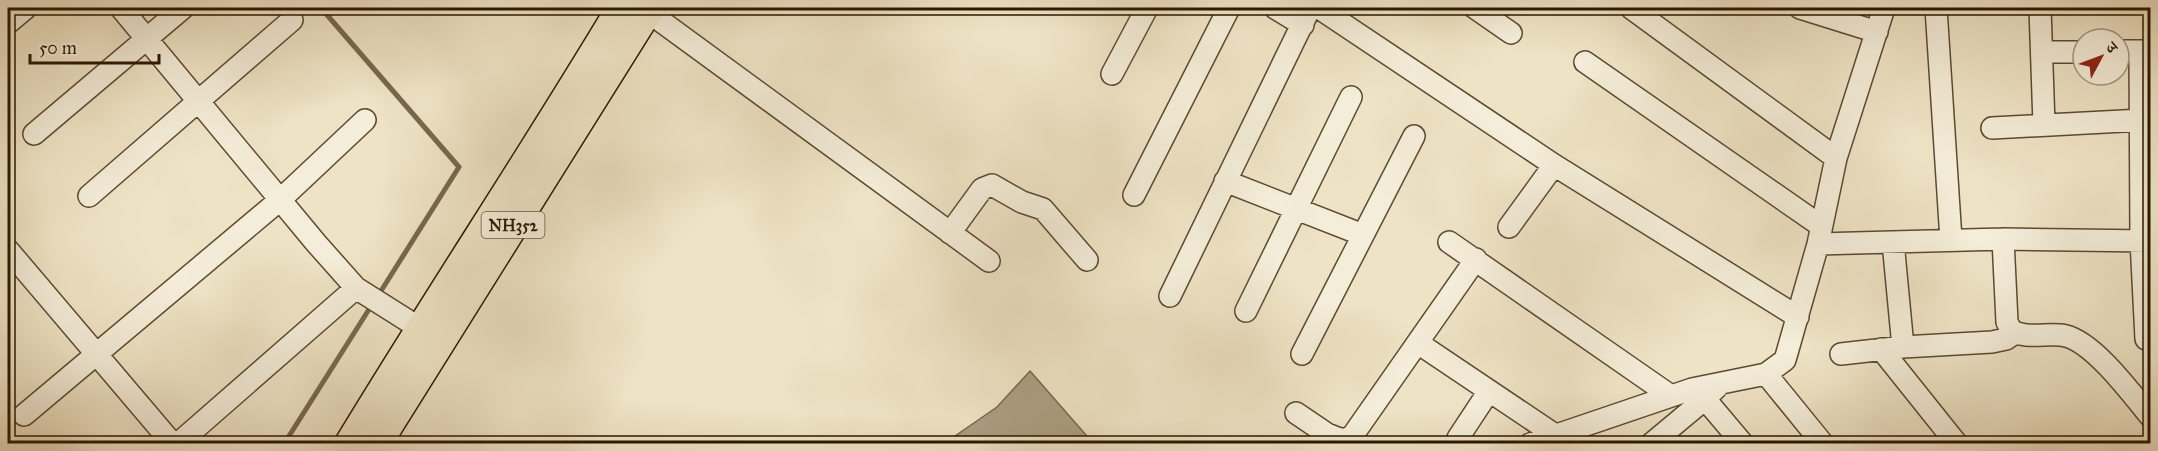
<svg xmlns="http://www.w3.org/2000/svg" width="2158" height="451" font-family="'IM FELL Great Primer','Noto Serif Devanagari',serif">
<rect width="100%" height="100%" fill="#eee3c5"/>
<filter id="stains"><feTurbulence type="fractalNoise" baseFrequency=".00333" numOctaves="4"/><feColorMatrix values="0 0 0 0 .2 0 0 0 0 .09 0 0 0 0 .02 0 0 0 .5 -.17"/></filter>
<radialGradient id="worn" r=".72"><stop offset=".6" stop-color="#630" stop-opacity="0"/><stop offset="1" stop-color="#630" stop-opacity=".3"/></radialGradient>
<path fill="#ac9e82" stroke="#78684e" stroke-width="1.5" d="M1030,371L1093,443H945L997,407Z"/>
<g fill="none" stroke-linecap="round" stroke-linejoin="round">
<path stroke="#78684e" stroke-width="5" d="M321,8L459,167L381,291
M284,444L373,303"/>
<g stroke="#5c4a31" stroke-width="24">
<path id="minor" d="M121,8L316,243L356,288L432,336
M1275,8L1303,25
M1319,8L1554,165L1798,317
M1475,8L1511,33
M1631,8L1836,158
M1800,8L1877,32
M1936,8L1951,240
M2040,8L2044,125
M647,11L989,261
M8,23L26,8
M2119,51H2150
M2140,51L2141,241L2146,339
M2042,52H2083
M1585,62L1821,226
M1112,74L1147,8
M1992,128L2142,120
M34,134L183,8
M1225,181L1363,235
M1134,195L1229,8
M89,196L292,20
M1509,227L1554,165
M950,233L982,189L992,185L1022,202L1043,209L1087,260
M2003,239L2007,322L2011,330C2026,340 2049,332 2066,336C2094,343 2131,393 2150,416
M1449,242L1671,396
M1893,242L1903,347
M1818,244L2003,239L2150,241
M8,250L172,443L181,441L356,288
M1170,296L1310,8
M1246,311L1351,97
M1418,343L1555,435
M1881,349L1957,444
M1302,354L1414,136
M1841,354L1903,347L1992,342L2006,339L2015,333
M1766,374L1823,444
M1705,399L1743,444
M1296,413L1327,434L1337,438L1346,440L1353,435L1476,259
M24,415L281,199L365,120
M1458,438L1489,391
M1530,444L1692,389L1766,374L1785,360L1818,244L1836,158L1884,8
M1651,444L1705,399L1720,384"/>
</g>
<g stroke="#2b1700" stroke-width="33">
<path id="highway" d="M350,444C439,297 534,155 622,8
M376,444L649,8"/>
</g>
<use href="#minor" stroke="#f4edd9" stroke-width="21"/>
<use href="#highway" stroke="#eee3c5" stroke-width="30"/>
</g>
<g text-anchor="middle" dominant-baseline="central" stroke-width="4.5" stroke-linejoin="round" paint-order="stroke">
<rect fill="#f4edd9" stroke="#675741" stroke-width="1.5" x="481.5" y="212" width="63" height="26" rx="4.5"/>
<g font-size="16" font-weight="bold" fill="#2b1700">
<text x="513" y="225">NH352</text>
</g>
</g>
<rect width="2158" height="451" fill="none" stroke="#eee3c5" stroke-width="30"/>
<rect x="9" y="9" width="2140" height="433" fill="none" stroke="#2b1700" stroke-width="3"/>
<rect x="15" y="15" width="2128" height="421" fill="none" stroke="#2b1700" stroke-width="1.5"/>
<g transform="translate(2101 57) rotate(49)"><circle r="28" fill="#f4edd9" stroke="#a49782" stroke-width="1.5"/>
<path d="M0-4.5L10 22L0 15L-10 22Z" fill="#8f2418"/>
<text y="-9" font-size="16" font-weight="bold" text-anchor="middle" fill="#2b1700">उ</text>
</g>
<path d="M30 54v9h129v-9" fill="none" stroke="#2b1700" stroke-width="3"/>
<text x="39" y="54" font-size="18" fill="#2b1700" stroke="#f4edd9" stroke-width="4.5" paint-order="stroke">50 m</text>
<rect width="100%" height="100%" filter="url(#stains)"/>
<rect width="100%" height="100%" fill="url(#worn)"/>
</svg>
